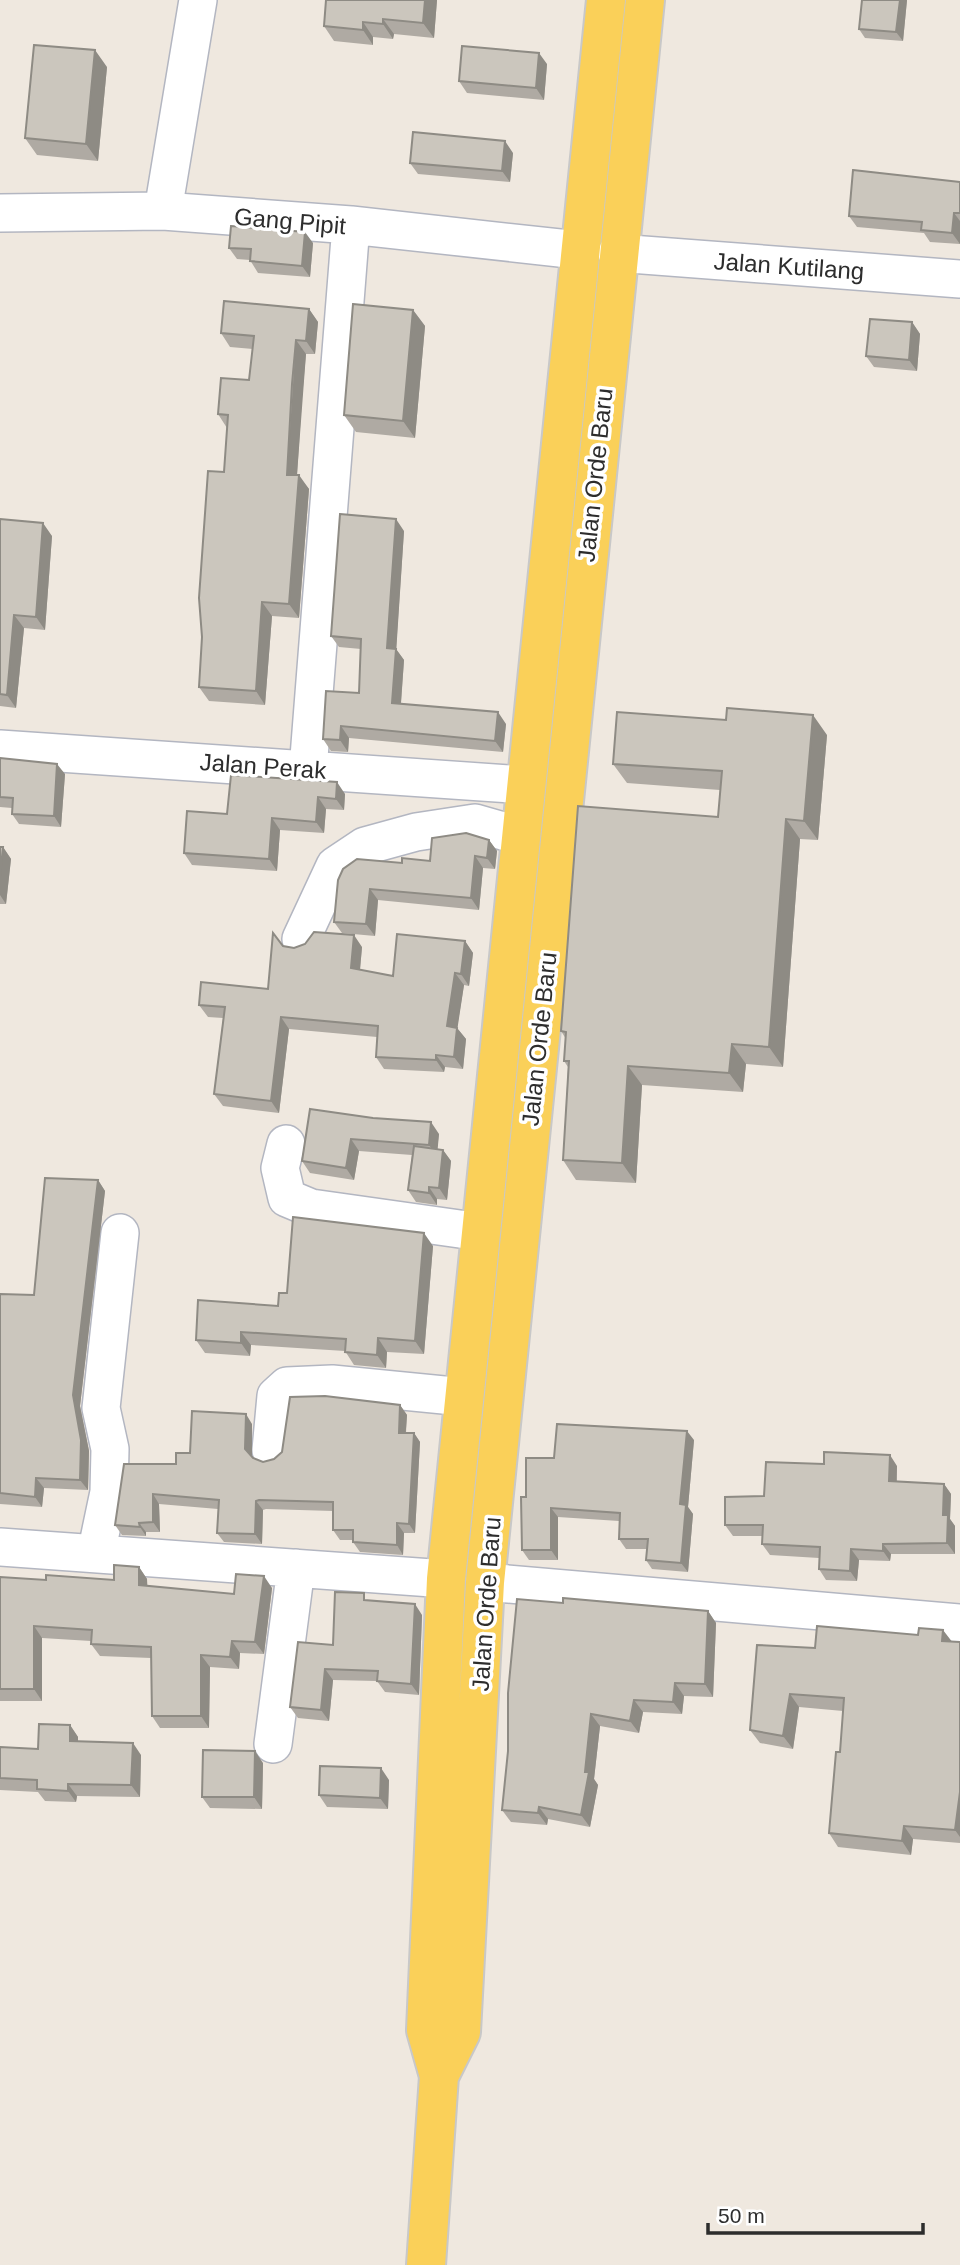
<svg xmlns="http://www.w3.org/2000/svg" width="960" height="2265" font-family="Helvetica,sans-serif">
<rect width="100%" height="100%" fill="#efe8df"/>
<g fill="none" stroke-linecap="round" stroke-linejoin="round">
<g stroke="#b3b6c1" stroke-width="40">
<path id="minor" d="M163,211L198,0
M0,213L163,211L351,225L578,250
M617,253L960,279
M0,749L525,785
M308,770L351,225
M301,939L335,866L365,846L416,832L475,823L520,836
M286,1144L280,1168L287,1198L311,1208L481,1232
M271,1450L276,1396L287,1386L332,1384L464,1397
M0,1547L446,1579
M96,1554L109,1492L110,1449L101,1408L120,1233
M485,1582L960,1623
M273,1744L296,1568"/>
</g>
<g stroke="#c8c8c8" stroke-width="42">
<path id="major" d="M439,2076L461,2032L485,1582L645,0
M426,2265L439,2076L426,2030L446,1579L606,0"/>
</g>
<use href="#minor" stroke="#fff" stroke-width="37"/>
<use href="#major" stroke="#fad059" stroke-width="38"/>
</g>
<path fill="#afaaa3" d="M437,0L434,38L394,34L393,39L373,37V45L334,41L324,26Z
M907,0L903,41L865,38L859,29Z
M547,64L544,100L467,93L459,81Z
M107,67L98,161L37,155L25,138Z
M513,153L510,182L418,174L410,163Z
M960,182V244L930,242L924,233L857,227L849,216Z
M313,243L310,277L258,273L250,260L237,259L229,248Z
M309,309L318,322L315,354H306L302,398L297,475L309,489L299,618L272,616L265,705L209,701L199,687L224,472L227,428L218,414L249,380L253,349L230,347L221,333Z
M413,310L425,326L415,438L356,432L344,415Z
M912,322L920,334L917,371L874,367L866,356Z
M0,519L52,536L45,630L24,628L16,708L0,706Z
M404,531L396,649L404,660L401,704L506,724L503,752L349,738L348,752L331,751L323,739L359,693L361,649L339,647L331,636Z
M827,735L818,840L800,839L783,1067L746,1064L743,1092L642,1085L636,1183L576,1180L563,1160L568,1067L564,1061L566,1039L561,1031L718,817L720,790L627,783L613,764Z
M0,758L65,774L61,827L19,824L12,814V808L0,807Z
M231,775L345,794L344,810L326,809L324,833L280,830L277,871L192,865L184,853L227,814Z
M489,840L497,851L495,869L483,868L479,910L378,900L375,936L342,933L334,922L338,880L402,863L430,861Z
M0,847H3L11,859L6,904H0Z
M465,941L473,953L469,986L464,985L457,1028L466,1039L463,1069L445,1067L444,1072L384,1069L376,1057L377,1037L289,1029L279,1113L223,1106L214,1094L223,1018L208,1017L199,1005L268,989L283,946L294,948L362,947L360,970L393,976Z
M310,1109L439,1134L437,1149L443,1150L451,1161L447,1200L437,1199V1205L416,1202L408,1190L412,1155L359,1151L354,1180L310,1173L302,1161Z
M98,1180L105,1191L80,1406L89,1451L88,1490L44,1488L42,1507L0,1504V1294L34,1295Z
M433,1246L424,1354L387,1352L386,1368L354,1365L345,1351L251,1345L250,1356L205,1353L196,1340L278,1306L287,1293Z
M400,1405L407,1415L406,1433H414L420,1442L415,1533H404L403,1555L360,1552L353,1542V1540H340L333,1530V1511L266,1509L263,1510L262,1544L224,1542L217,1533L218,1509L159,1504L160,1532H146V1536L122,1535L115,1525L176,1464L190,1453L252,1424V1457L263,1462L274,1459Z
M694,1440L688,1507L693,1514L688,1572L652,1569L646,1560L647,1549H626L619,1539V1521L558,1517V1560H529L522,1550L526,1497L554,1458Z
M897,1466V1482L944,1484L951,1494L950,1519L955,1526V1554H891L890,1561L859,1560L857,1581L826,1580L819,1569V1558L770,1555L762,1544L763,1536H733L725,1525Z
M139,1567L147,1579V1586L234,1594L272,1588L264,1654L240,1653L239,1669L210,1667L209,1728H160L152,1716L151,1658L100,1656L91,1644V1641L42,1638V1701H0V1577L46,1580H114Z
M369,1600L422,1615L419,1695L385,1692L377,1681L333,1680L329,1721L298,1718L290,1707L333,1645Z
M563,1603L708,1611L716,1623L713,1697L684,1696L682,1714L643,1712L639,1733L600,1726L594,1779L598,1785L590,1827L548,1819L547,1825L511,1822L502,1810Z
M952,1642H960V1843L913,1839L911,1855L838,1847L829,1833L840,1752L843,1711L799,1707L793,1749L760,1743L750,1730L815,1648Z
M70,1725L78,1737V1742L141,1755L140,1797L77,1796L76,1802L45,1801L38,1792L0,1790V1747L38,1749Z
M263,1763L262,1809L210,1808L202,1797Z
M389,1780L388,1809L327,1807L319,1795Z"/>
<path fill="#8e8b84" d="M425,0H437L434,38L423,23Z
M900,0H907L903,41L896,32Z
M383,19L394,34L393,39L383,24Z
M363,22L373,37V45L363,30Z
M95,50L107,67L98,161L86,144Z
M539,53L547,64L544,100L536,88Z
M505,141L513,153L510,182L502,171Z
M954,213L960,221V244L952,233Z
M305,232L313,243L310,277L302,266Z
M309,309L318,322L315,354L306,341Z
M413,310L425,326L415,438L403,421Z
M912,322L920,334L917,371L909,360Z
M296,340L306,354L296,488L287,475Z
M299,475L309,489L299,618L289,604Z
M396,519L404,531L396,654V649L404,660L400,715L392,703L387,648Z
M43,523L52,536L45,630L36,617Z
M262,602L272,616L265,705L256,691Z
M14,615L24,628L16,708L7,695Z
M498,712L506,724L503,752L495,741Z
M813,715L827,735L818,840L804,821Z
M341,726L349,738L348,752L340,740Z
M57,764L65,774L61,827L54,816Z
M337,782L345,794L344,810L336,799Z
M318,797L326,809L324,833L316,822Z
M272,818L280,830L277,871L269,859Z
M786,819L800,839L783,1067L769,1047Z
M489,840L497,851L495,869L487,858Z
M3,847L11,859L6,904L0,895V876Z
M475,856L483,868L479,910L471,898Z
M370,889L378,900L375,936L366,924Z
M354,935L362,947L359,980L351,968Z
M465,941L473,953L469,986L461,974Z
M455,973L464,985L456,1038L447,1026Z
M281,1017L289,1029L279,1113L271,1101Z
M457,1028L466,1039L463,1069L454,1057Z
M732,1044L746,1064L743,1092L729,1073Z
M436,1055L445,1067L444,1072L436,1060Z
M628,1066L642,1085L636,1183L622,1163Z
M431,1122L439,1134L437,1156L429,1145Z
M351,1139L359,1151L354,1180L346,1168Z
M443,1150L451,1161L447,1200L439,1188Z
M98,1180L105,1191L80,1406L89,1451L88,1490L80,1480L73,1395Z
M429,1187L437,1199V1205L429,1193Z
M424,1233L433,1246L424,1354L415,1341Z
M241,1332L251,1345L250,1356L241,1343Z
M378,1338L387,1352L386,1368L377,1355Z
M400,1405L407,1415L405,1442L399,1433Z
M246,1414L252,1424V1458L245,1449Z
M687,1431L694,1440L688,1507L693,1514L688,1572L681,1563L680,1504Z
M414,1433L420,1442L415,1533L409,1524Z
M890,1455L897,1466L896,1492L889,1481Z
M36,1478L44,1488L42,1507L35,1497Z
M944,1484L951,1494L950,1519L955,1526V1554L947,1543L943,1515Z
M153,1494L159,1504L160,1532L153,1522Z
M256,1501L263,1510L262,1544L255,1534Z
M551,1508L558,1517V1560L551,1550Z
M139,1523L146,1532V1536L140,1527Z
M397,1523L404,1533L403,1555L397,1545Z
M883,1544L891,1554L890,1561L883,1551Z
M851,1549L859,1560L857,1581L850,1571Z
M139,1567L147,1579L148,1597L139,1585Z
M264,1576L272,1588L264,1654L255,1642Z
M415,1604L422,1615L419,1695L411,1684Z
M708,1611L716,1623L713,1697L705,1684Z
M34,1626L42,1638V1701L34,1689Z
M943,1630L953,1643L942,1641Z
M232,1641L240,1653L239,1669L230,1657Z
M201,1655L210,1667L209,1728L201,1716Z
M325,1669L333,1680L329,1721L321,1710Z
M675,1683L684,1696L682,1714L673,1702Z
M790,1694L799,1707L793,1749L783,1736Z
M634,1700L643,1712L639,1733L630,1721Z
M591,1714L600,1726L594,1779L598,1785L590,1827L581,1815Z
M70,1725L78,1737V1753L70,1741Z
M133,1743L141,1755L140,1797L131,1785Z
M255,1751L263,1763L262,1809L254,1797Z
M381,1768L389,1780L388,1809L380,1798Z
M68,1784L77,1796L76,1802L68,1791Z
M960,1792V1837L955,1830Z
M539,1807L548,1819L547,1825L538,1813Z
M904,1826L913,1839L911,1855L902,1841Z"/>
<path fill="#cbc6bd" stroke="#8e8b84" stroke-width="2" d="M326,0H425L423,23L383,19V24L363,22V30L324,26Z
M862,0H900L896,32L859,29Z
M34,45L95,50L86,144L25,138Z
M462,46L539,53L536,88L459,81Z
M413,132L505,141L502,171L410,163Z
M853,170L960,182V213H954L952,233L921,230L922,222L849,216Z
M231,226L305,232L302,266L250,261L251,249L229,248Z
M224,301L309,309L306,341L296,340L292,384L287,475H299L289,604L262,602L256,691L199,687L202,637L199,598L208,471L224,472L228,415L218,414L221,378L249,380L254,336L221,333Z
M353,304L413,310L403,421L344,415Z
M870,319L912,322L909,360L866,356Z
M340,514L396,519L387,648L396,649L392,703L498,712L495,741L341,726L340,740L323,739L326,691L359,693L361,639L331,636Z
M0,519L43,523L36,617L14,615L7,695L0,694Z
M727,708L813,715L804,821L786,819L769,1047L732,1044L729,1073L628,1066L622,1163L563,1160L569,1061H564L566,1032L561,1031L578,806L718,817L722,771L613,764L617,712L726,720Z
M0,758L57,764L54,816L12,814L13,798L0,797Z
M231,775L337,782L336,799L318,797L316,822L272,818L269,859L184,853L187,811L227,814Z
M466,833L489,840L487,858L475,856L471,898L370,889L366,924L334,922L338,880L343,869L357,859L402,863V858L430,861L432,838Z
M0,847H3L0,876Z
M314,932L354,935L351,968L393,976L397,934L465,941L461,974L455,973L447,1026L457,1028L454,1057L436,1055V1060L376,1057L378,1026L281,1017L271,1101L214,1094L225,1007L199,1005L201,982L268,989L273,933L283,946L294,948L305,944Z
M310,1109L373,1118L431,1122L429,1145L351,1139L346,1168L302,1161Z
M414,1146L443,1150L439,1188L429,1187V1193L408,1190Z
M45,1178L98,1180L73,1395L81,1440L80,1480L36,1478L35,1497L0,1493V1294L34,1295Z
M293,1217L424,1233L415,1341L378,1338L377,1355L345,1352L346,1339L241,1332V1343L196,1340L198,1300L278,1306L279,1293H287Z
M325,1396L400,1405L399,1433H414L409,1524L397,1523V1545L353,1542V1530H333V1502L259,1500L256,1501L255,1534L217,1533L219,1500L153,1494V1522L139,1523L140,1527L115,1525L124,1464H176V1453H190L192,1411L246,1414L245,1449L253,1458L263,1462L274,1459L282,1452L290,1397Z
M557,1424L687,1431L680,1504L686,1505L681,1563L646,1560L648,1539H619L620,1513L551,1508V1550H522L521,1497H526V1458H554Z
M824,1452L890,1455L889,1481L944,1484L943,1515H948L947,1543L883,1544V1551L851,1549L850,1571L819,1569L820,1547L762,1544L763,1525H725V1497L764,1496L766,1462L824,1464Z
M114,1565L139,1567V1585L234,1594L236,1574L264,1576L255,1642L232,1641L230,1657L201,1655V1716H152L151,1647L91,1644L92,1630L34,1626V1689H0V1577L46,1580V1575L114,1580Z
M335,1592L364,1593V1600L415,1604L411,1684L377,1681L378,1671L325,1669L321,1710L290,1707L298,1642L333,1645Z
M563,1598L708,1611L705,1684L675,1683L673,1702L634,1700L630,1721L591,1714L585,1772H589L581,1815L539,1807L538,1813L502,1810L508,1751V1693L517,1599L563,1603Z
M817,1626L918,1635L919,1628L943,1630L942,1641L960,1642V1792L955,1830L904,1826L902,1841L829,1833L836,1752H840L844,1698L790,1694L783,1736L750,1730L757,1645L815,1648Z
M39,1724L70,1725V1741L133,1743L131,1785L68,1784V1791L37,1789V1780L0,1778V1747L38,1749Z
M203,1750L255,1751L254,1797H202Z
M320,1766L381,1768L380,1798L319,1795Z"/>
<g text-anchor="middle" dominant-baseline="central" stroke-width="7" stroke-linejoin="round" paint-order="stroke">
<g font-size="24" fill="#2d2d2d" stroke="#fff">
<text transform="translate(290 221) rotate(5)">Gang Pipit</text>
<text transform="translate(789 266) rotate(4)">Jalan Kutilang</text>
<text transform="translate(595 475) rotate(-84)">Jalan Orde Baru</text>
<text transform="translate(263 766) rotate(4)">Jalan Perak</text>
<text transform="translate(539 1039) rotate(-84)">Jalan Orde Baru</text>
<text transform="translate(486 1604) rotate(-86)">Jalan Orde Baru</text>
</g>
</g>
<path d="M708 2223v10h215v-10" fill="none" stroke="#2d2d2d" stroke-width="3.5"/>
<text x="718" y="2223" font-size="21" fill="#2d2d2d" stroke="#ffffff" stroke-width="5" paint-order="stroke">50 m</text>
</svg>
